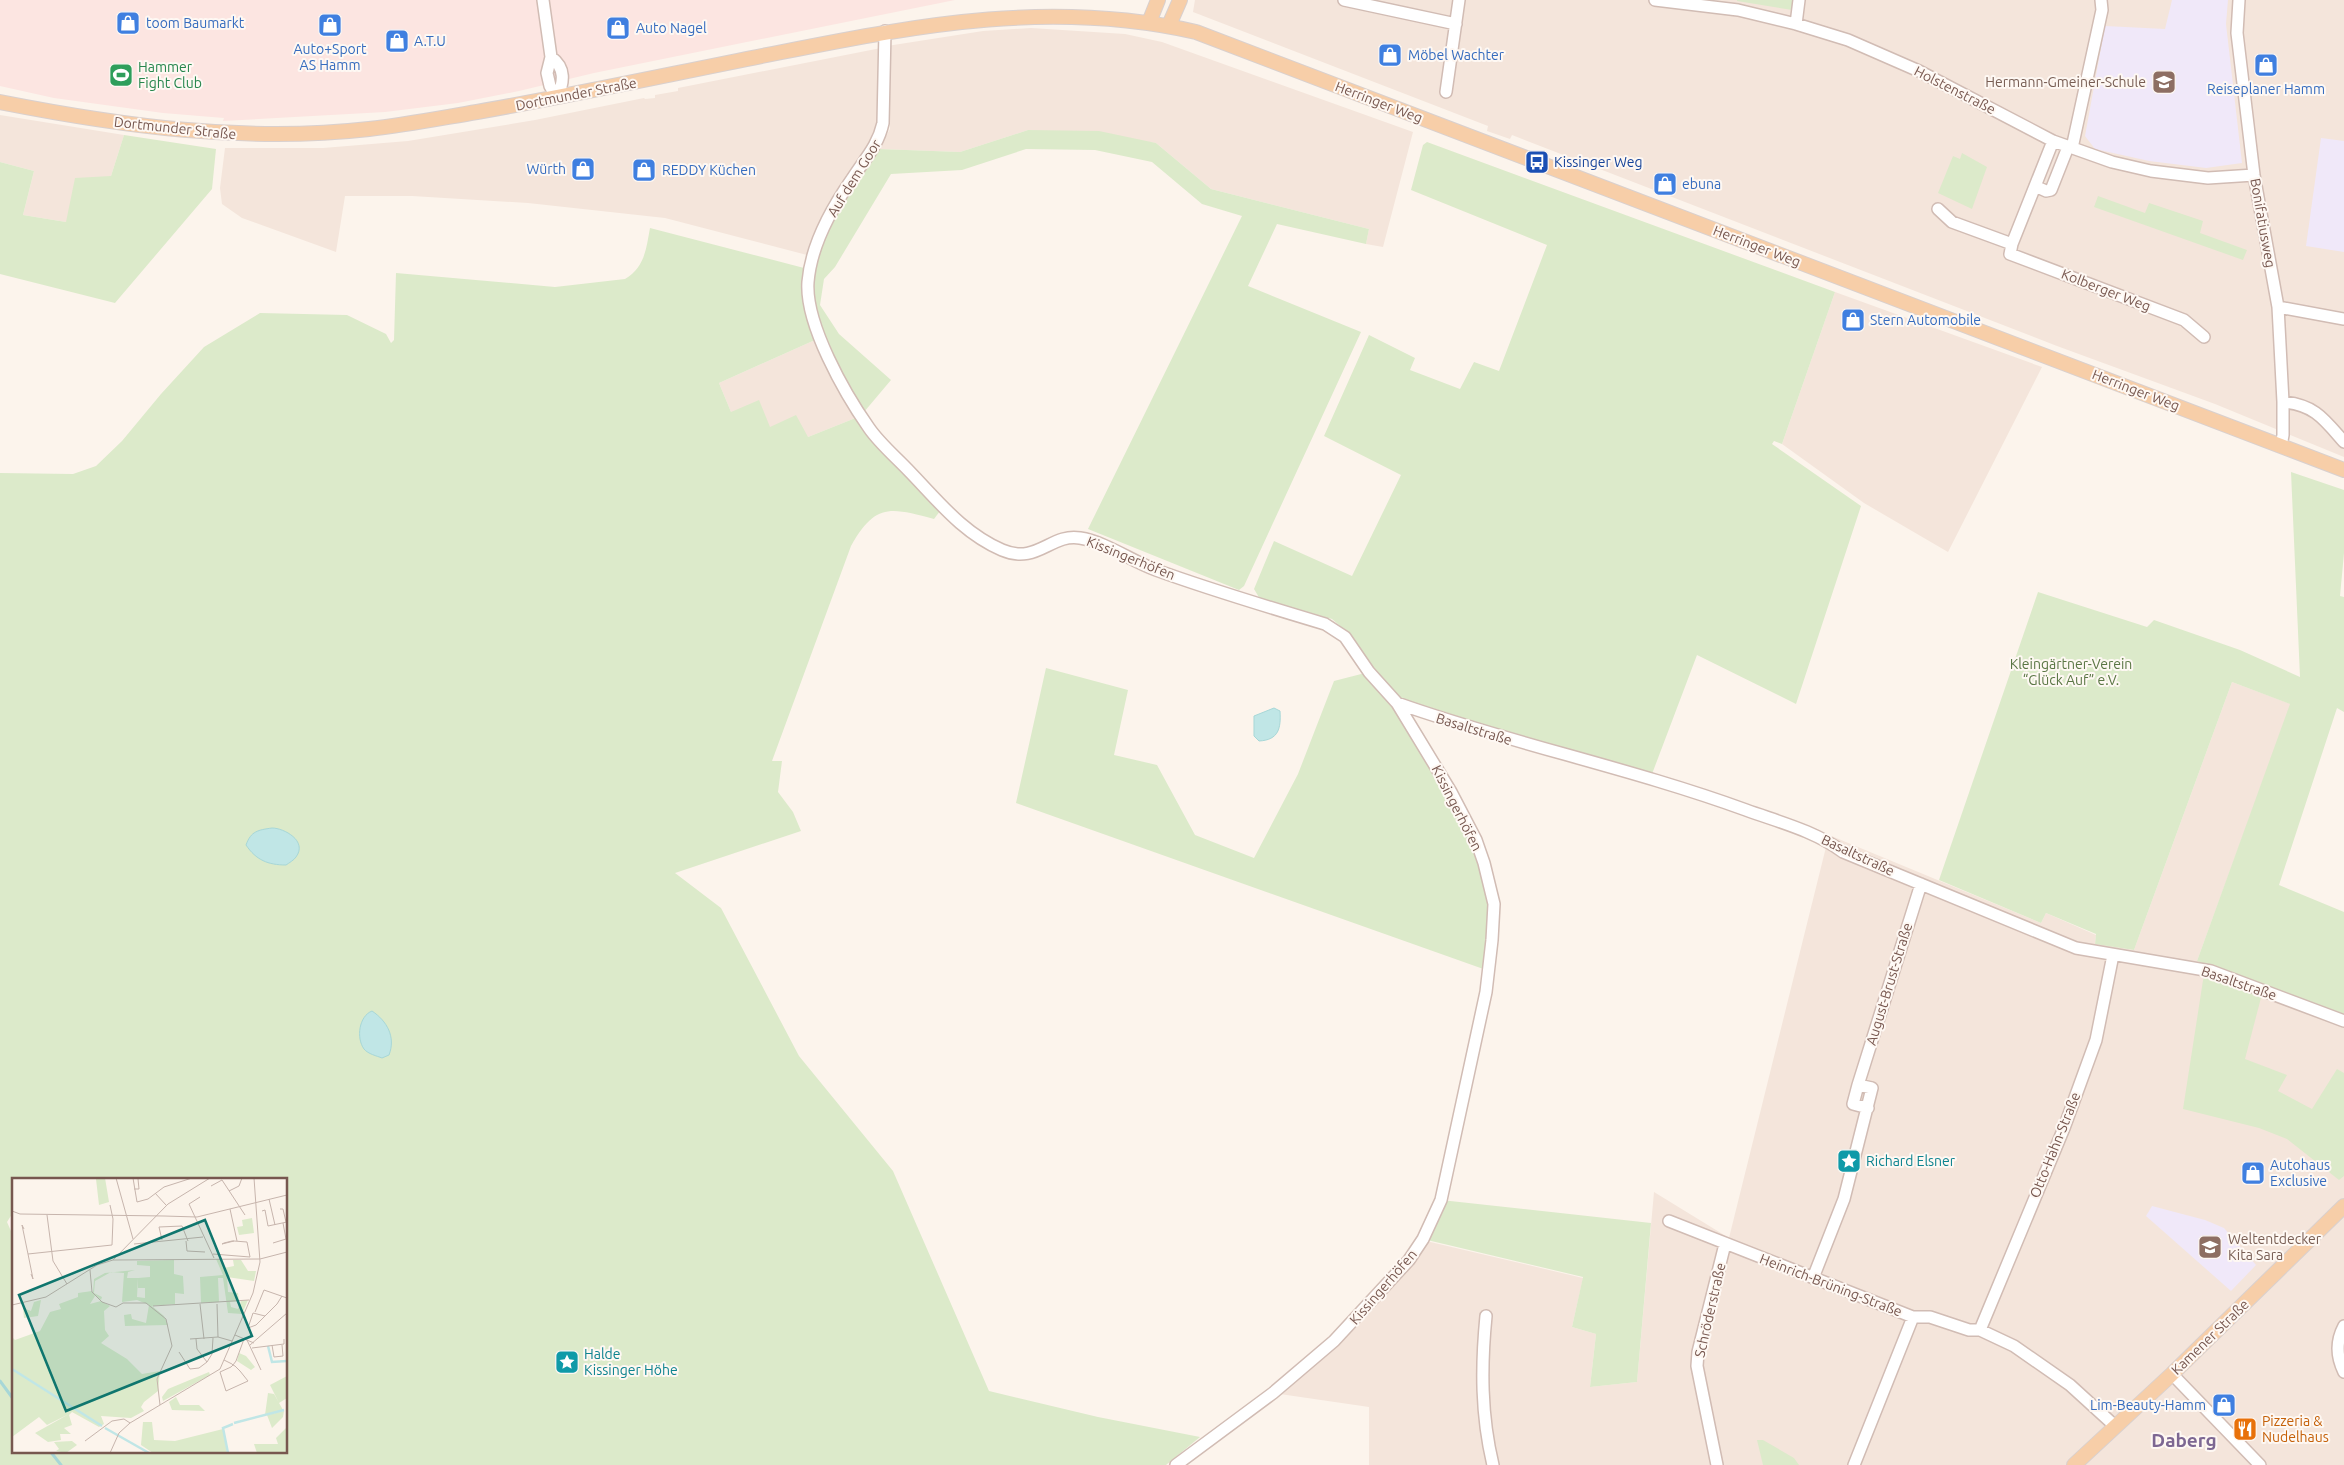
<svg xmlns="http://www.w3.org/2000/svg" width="2344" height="1465" font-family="Ubuntu,sans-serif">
<rect width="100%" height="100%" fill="#fcf4ec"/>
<path fill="#f4e5db" d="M1195,0H2344V457L2215,404L2057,346L1512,135L1510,139L1487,131L1488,126L1193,12Z
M1031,28L1125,34L1162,42L1413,132L1383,247L1366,244L1369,229L1211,189L1156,143L1028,130L960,152L879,149L890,129L887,46L983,31Z
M881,48L880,124L807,255L665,218L528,203L412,196H345L336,252L242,218L222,204L220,188L225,148H323L408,141L535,120L644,98L645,99L655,98V95L678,91V88Z
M0,115L124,135L111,176L66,222L23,215L34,171L0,162Z
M1835,292L2042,367L1948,552L1864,503L1782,444Z
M815,340L858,417L808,437L770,427L731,412L719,383Z
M2232,682L2291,704L2197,961L2344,1014V1465H1369V1407L1273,1393L1352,1320L1426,1241L1583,1278L1572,1327L1596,1334L1590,1387L1637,1382L1654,1192L1729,1238L1829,835L2041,923L2046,913L2096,935L2095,943L2134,950Z"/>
<path fill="#fce5e1" d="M0,0H955L594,73L519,91L458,103L385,112L223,121L224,118L163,113L54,98L0,86Z"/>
<path fill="#f0e8f9" d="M2172,0H2228L2226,24L2242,163L2206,168L2149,161L2095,149L2085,136L2105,26L2165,29Z
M2321,138L2344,141V252L2306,246Z
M2152,1206L2205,1220L2224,1228L2256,1265L2231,1291L2146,1216Z"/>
<path fill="#dceaca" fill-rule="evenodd" d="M1737,0H1793L1792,10L1737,1Z
M1028,130L1099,131L1156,143L1211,189L1369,229L1366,244L1277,224L1248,286L1361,332L1244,586L1239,590L1088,529L1242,216L1202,204L1152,162L1095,150L1026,149L962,170L891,174L835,267L824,279L820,305L839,334L891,380L864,412L831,355L813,305V270L819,249L843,204L879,149L960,152Z
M124,135L216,149L212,189L115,303L0,274V162L34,171L23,215L66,222L75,178L111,176Z
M1427,142L1835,292L1782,444L1774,441L1772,444L1861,506L1796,704L1697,655L1652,774L1547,745L1401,698L1373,670L1347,632L1332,619L1260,599L1254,589L1274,541L1352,576L1401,475L1324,436L1369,335L1415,358L1410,370L1460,389L1474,362L1499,371L1547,245L1411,190L1423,145Z
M1962,153L1987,167L1972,209L1938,193L1953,156L1960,159Z
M2098,196L2145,213L2149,203L2203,221L2200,233L2247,250L2243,260L2094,207Z
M650,228L804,268C802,295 805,315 815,340L719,383L731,412L759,400L770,427L796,415L808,437L858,417L940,511L934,519C891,508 876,502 851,546L772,761H782L778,792L793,812L801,831L675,873L721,908L799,1056L893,1171L989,1391L1098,1417L1200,1437L1166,1465H0V473L73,474L96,466L122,441L161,394L204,347L260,313L347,315L386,334L391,343L394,340L396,273L555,287L625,279C645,267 646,249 650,228ZM14,1179H286V1451H14V1238L7,1222L14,1211Z
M2291,472L2344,490V553L2340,596L2344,597V712L2337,708L2279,885L2344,912V1014L2197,961L2290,704L2232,682L2134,950L2095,944L2096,934L2046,913L2041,923L1939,880L2038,592L2147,627L2154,620L2240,650L2300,677Z
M1046,668L1128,690L1114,755L1157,765L1195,835L1254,858L1298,774L1334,681L1369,672L1397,703L1451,792L1490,885L1489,971L1016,803Z
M2204,974L2262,994L2245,1059L2287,1075L2278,1091L2312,1109L2337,1069L2344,1073V1176L2339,1180L2287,1139L2259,1128L2183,1109Z
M1441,1200L1651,1223L1637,1382L1590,1387L1596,1334L1572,1327L1583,1277L1423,1239Z
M1757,1440H1763L1794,1458L1799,1465H1763Z"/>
<path fill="#c0e6e6" stroke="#a7d7d7" d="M1274,708L1280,711C1281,728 1279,740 1259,741L1254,736V716Z
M272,828C284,828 308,841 296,857C294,860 289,863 286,865C268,865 256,860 246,845C251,831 258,830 272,828Z
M372,1011C387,1021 396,1037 389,1055L382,1058C377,1056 368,1054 364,1049C356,1038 359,1016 372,1011Z"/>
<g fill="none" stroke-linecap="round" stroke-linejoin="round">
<path stroke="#a7d7d7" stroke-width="3" d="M0,1381L14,1400
M50,1451L61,1465"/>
<g stroke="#d1bcb4" stroke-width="14">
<path id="minor" d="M543,0L551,57L547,73L550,86L557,98
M1344,0L1456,24
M1655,0L1738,10L1796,24L1848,40L1919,71L2053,141L2112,162L2151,171L2208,178L2254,175
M2239,0L2237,33L2254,175L2278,307L2283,402V435L2281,446
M1796,24L1799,0
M885,31L883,123C878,146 864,160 852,179C831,209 811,245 808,282C805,324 845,394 869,428C880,444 897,458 910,472C939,502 963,533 1002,550C1037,565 1051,533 1080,538C1106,542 1131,561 1156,570C1211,590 1268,607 1325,624L1345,637L1369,672L1397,703L1451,792L1476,840L1484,863L1494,904L1492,940L1486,992L1441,1200L1423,1239L1409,1260L1334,1341L1273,1393L1176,1465
M551,57C566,68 564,82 557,98
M1446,92L1459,0
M2053,141L2012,244L2010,254L2184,320L2204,337
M2072,148L2102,10L2101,0
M2035,186L2046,191L2051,190L2068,147
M1938,209L1952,222L2012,244
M2278,307L2344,319
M2283,402C2315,405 2324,419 2344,442
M1397,703C1512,744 1631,768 1746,810C1779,822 1815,831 1843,852L2076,948L2211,971L2344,1021
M1858,1085L1853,1104L1868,1108
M1669,1221L1913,1317H1930L1969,1330H1980L2014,1346L2070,1385L2115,1426
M1813,1278L1844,1199L1872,1088L1858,1085L1921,884
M1486,1316C1481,1367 1481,1415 1493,1465
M2344,1326C2336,1341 2336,1356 2344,1372
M1980,1330L2064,1128L2096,1040L2113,955
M2172,1374L2260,1465
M1717,1465L1697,1366L1698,1352L1725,1244
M1854,1465L1913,1317"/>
</g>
<g stroke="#d9d0ce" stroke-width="16">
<path id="major" d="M1150,20L1158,0
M1170,23L1180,0
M0,102C122,126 245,143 369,129C405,125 441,118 477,112C579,94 680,72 782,52C923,24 1054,0 1196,32L2344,470
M2074,1465L2172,1374L2344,1206"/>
</g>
<use href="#minor" stroke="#fff" stroke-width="11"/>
<use href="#major" stroke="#f7cea8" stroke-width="14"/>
</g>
<defs>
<g id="shop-square" transform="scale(1.25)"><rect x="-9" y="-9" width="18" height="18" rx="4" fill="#3f7fe0" stroke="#fef8f3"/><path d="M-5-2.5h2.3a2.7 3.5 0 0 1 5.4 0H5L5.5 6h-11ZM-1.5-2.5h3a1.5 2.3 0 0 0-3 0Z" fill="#fff"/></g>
<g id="stadium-square" transform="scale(1.25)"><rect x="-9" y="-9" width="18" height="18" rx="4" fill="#2e9e5b" stroke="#fef8f3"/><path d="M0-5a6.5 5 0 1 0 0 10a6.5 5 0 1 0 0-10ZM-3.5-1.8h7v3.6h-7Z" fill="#fff"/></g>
<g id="school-square" transform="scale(1.25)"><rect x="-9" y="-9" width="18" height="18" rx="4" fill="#8d6e63" stroke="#fef8f3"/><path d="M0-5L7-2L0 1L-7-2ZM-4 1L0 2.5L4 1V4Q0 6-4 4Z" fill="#fff"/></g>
<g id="bus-square" transform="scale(1.25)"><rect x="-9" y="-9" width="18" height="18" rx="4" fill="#1a4fb4" stroke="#fef8f3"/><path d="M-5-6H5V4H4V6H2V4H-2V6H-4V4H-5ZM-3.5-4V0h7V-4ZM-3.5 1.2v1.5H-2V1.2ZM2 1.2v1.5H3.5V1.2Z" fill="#fff"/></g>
<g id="sight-square" transform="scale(1.25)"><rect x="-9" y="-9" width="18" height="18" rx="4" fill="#0f9aa8" stroke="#fef8f3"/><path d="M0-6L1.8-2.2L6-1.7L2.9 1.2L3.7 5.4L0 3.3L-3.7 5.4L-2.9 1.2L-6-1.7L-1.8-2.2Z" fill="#fff"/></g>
<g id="restaurant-square" transform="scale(1.25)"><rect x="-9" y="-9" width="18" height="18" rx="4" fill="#e8710a" stroke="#fef8f3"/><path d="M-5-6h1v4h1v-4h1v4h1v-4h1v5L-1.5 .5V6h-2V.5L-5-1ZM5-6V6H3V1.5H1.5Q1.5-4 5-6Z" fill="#fff"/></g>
</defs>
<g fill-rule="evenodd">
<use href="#shop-square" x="128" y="23"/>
<use href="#shop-square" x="330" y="25"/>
<use href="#shop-square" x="618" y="28"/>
<use href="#shop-square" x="397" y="41"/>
<use href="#shop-square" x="1390" y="55"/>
<use href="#shop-square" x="2266" y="65"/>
<use href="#stadium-square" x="121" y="75"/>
<use href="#school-square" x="2164" y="82"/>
<use href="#bus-square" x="1537" y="162"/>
<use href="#shop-square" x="583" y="169"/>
<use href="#shop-square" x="644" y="170"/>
<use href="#shop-square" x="1665" y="184"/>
<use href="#shop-square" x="1853" y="320"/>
<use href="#sight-square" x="1849" y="1161"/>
<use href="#shop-square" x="2253" y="1173"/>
<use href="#school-square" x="2210" y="1247"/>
<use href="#sight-square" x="567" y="1362"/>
<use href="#shop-square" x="2224" y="1405"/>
<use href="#restaurant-square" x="2245" y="1429"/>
</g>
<g text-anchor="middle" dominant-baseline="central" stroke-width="4" stroke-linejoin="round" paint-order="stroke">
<g font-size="14" fill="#366cbe" stroke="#fef8f3" text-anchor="start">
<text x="146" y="23">toom Baumarkt</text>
<text x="636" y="28">Auto Nagel</text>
<text x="414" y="41">A.T.U</text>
<text x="330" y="49" text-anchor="middle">Auto+Sport<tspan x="330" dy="16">AS Hamm</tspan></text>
<text x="1408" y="55">Möbel Wachter</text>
<text x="2266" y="89" text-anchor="middle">Reiseplaner Hamm</text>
<text x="566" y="169" text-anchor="end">Würth</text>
<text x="662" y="170">REDDY Küchen</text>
<text x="1682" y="184">ebuna</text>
<text x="1870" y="320">Stern Automobile</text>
<text x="2270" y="1165">Autohaus<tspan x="2270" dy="16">Exclusive</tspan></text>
<text x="2206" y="1405" text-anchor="end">Lim-Beauty-Hamm</text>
</g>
<g font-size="14" fill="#27864d" stroke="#fef8f3" text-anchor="start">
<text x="138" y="67">Hammer<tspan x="138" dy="16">Fight Club</tspan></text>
</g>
<g font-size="14" fill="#785e54" stroke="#fef8f3" text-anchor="end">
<text x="2146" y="82">Hermann-Gmeiner-Schule</text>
<text x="2228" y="1239" text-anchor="start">Weltentdecker<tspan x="2228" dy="16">Kita Sara</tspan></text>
</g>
<g font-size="14" fill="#77574f" stroke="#fef8f3">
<text transform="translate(1955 90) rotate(27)">Holstenstraße</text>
<text transform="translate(576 94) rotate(-11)">Dortmunder Straße</text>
<text transform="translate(1379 102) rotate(21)">Herringer Weg</text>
<text transform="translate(175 128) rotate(6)">Dortmunder Straße</text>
<text transform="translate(854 178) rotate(-58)">Auf dem Goor</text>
<text transform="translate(2263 223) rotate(80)">Bonifatiusweg</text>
<text transform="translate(1757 246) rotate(21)">Herringer Weg</text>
<text transform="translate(2106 290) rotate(21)">Kolberger Weg</text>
<text transform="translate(2136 390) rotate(21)">Herringer Weg</text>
<text transform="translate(1131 558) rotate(22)">Kissingerhöfen</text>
<text transform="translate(1474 729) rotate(17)">Basaltstraße</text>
<text transform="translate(1457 808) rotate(63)">Kissingerhöfen</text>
<text transform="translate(1858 855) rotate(25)">Basaltstraße</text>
<text transform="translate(2239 983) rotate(19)">Basaltstraße</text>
<text transform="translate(1889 984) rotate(-73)">August-Brust-Straße</text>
<text transform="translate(2055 1145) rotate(-68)">Otto-Hahn-Straße</text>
<text transform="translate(1831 1285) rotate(21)">Heinrich-Brüning-Straße</text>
<text transform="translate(1383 1287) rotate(-49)">Kissingerhöfen</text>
<text transform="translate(1710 1310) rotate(-77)">Schröderstraße</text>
<text transform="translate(2210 1337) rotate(-44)">Kamener Straße</text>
</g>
<g font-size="14" fill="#164399" stroke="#fef8f3" text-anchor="start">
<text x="1554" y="162">Kissinger Weg</text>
</g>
<g font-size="14" fill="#5a7644" stroke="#fef8f3">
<text x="2071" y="664">Kleingärtner-Verein<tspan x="2071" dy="16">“Glück Auf” e.V.</tspan></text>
</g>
<g font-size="14" fill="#0d838f" stroke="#fef8f3" text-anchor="start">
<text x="1866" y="1161">Richard Elsner</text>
<text x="584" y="1354">Halde<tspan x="584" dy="16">Kissinger Höhe</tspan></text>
</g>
<g font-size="14" fill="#c56008" stroke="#fef8f3" text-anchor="start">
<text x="2262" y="1421">Pizzeria &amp;<tspan x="2262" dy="16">Nudelhaus</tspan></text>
</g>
<g font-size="19" font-weight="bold" fill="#7d6792" stroke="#fef8f3">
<text x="2184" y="1440">Daberg</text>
</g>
</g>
<g transform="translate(12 1178)">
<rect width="275" height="275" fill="#fcf4ec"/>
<path d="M93,0L97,24L87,27L84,1ZM240,40L242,55L227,57L225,49L231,48L230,42ZM204,81H209L212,90L222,88L221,82H229L236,93H244L242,103L215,99L216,114L226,115L227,123L218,124L219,129L226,131L229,123L236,122L230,136L216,135L211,100H206L207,124L189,125L188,99L211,97ZM162,82V96L171,98L172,116L163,115V126L140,128L152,138L156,147L113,148L112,137L119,136L120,141L134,145L137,127L125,122L110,124L112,95L99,94L83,103L82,115L90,119L89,122L81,115L82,101L93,95L123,92L116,94L115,100H126L125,119L133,120V110H126V100L138,99V88L125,87V83ZM80,113L83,118L78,126L89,123L98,128L92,133L93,152L97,158L89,165L115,181L130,196L148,193L146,213L132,224L129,229L132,233L119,240L89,238L92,246L87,249L60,234L57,237L60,247L52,250L59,256H48L49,262L36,264L23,255L57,236L35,247L27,239L0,259V159L3,162L28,153L38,134L49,131L47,126L66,119V115ZM29,122L26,138L12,140L11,130L19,133L22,124ZM227,175L234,178L243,189L239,192L225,183ZM197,194L198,197L151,223L150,219L156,211ZM275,198V220L267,225L258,207ZM256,215L262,216L271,232L253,237ZM164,219L168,227H187L193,233L160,232L157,224ZM272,233L271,239L260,250L255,237ZM131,244H140L142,262L163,263L211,251L215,275H141L129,267ZM275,249V275H245L242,266H266L264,260ZM60,263L65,267L54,275L44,273L47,271L42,264Z" fill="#dceaca"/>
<path fill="none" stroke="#c0e6e6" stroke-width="2.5" d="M256,168L260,184L275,183M0,191L90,248M222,245L272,232M93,250L137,275M216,275L211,250L221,246"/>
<path fill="none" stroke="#c7b5ad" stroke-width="1" d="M104,0L121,61M121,0L125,24L136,21L152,9L180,0M199,8L210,2L233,37M122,11H127L126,1M217,13L227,8L230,0M143,15L154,27M188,19L177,26L202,80M257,21L263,47M218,31L225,63M268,31H271L274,44M0,33L8,36L152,38M250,33L253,32L256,48L275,44M35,37L41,83L55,106M152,38L185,39L275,17M12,51L10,47L16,76M150,62L147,49L170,48L176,63M174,63L175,73L193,74M220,63H222L210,66L212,65ZM261,65L274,61L271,45M122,66L191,59M201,76L238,79L235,64L222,63M101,82L156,26L198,0M78,92L80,114L90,124L104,129L111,125H134L154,141L160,168L145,201L148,227M19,96L21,101L16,76L100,67L101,41L98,27M188,126L192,161M205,126L206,159M0,127L34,119L85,87L101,82L248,81L275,74M141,128L237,122M243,134L252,112L275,120M253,138L241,135L236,150L244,147L265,126L270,118M223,157L242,165M178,161L206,159L220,163M184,161L185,171L195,184L200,176L201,160M235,162L249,192M238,167L275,135M260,167L262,179L271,178L270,167M240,170L272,166V161M167,174L178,191L187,190L195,184M212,182L220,186L221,187L223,188L228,193L236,203L214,213L208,194L219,189L221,187L224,183L232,161M73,263L100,243L112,241L118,245M98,275L107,255L118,245L208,191L241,115L248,84L242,0"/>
<path fill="#0f766e" fill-opacity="0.15" stroke="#0f766e" stroke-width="2.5" d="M193,42L240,158L54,233L7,117Z"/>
<rect width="275" height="275" fill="none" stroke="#77574f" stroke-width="2.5"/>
</g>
</svg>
